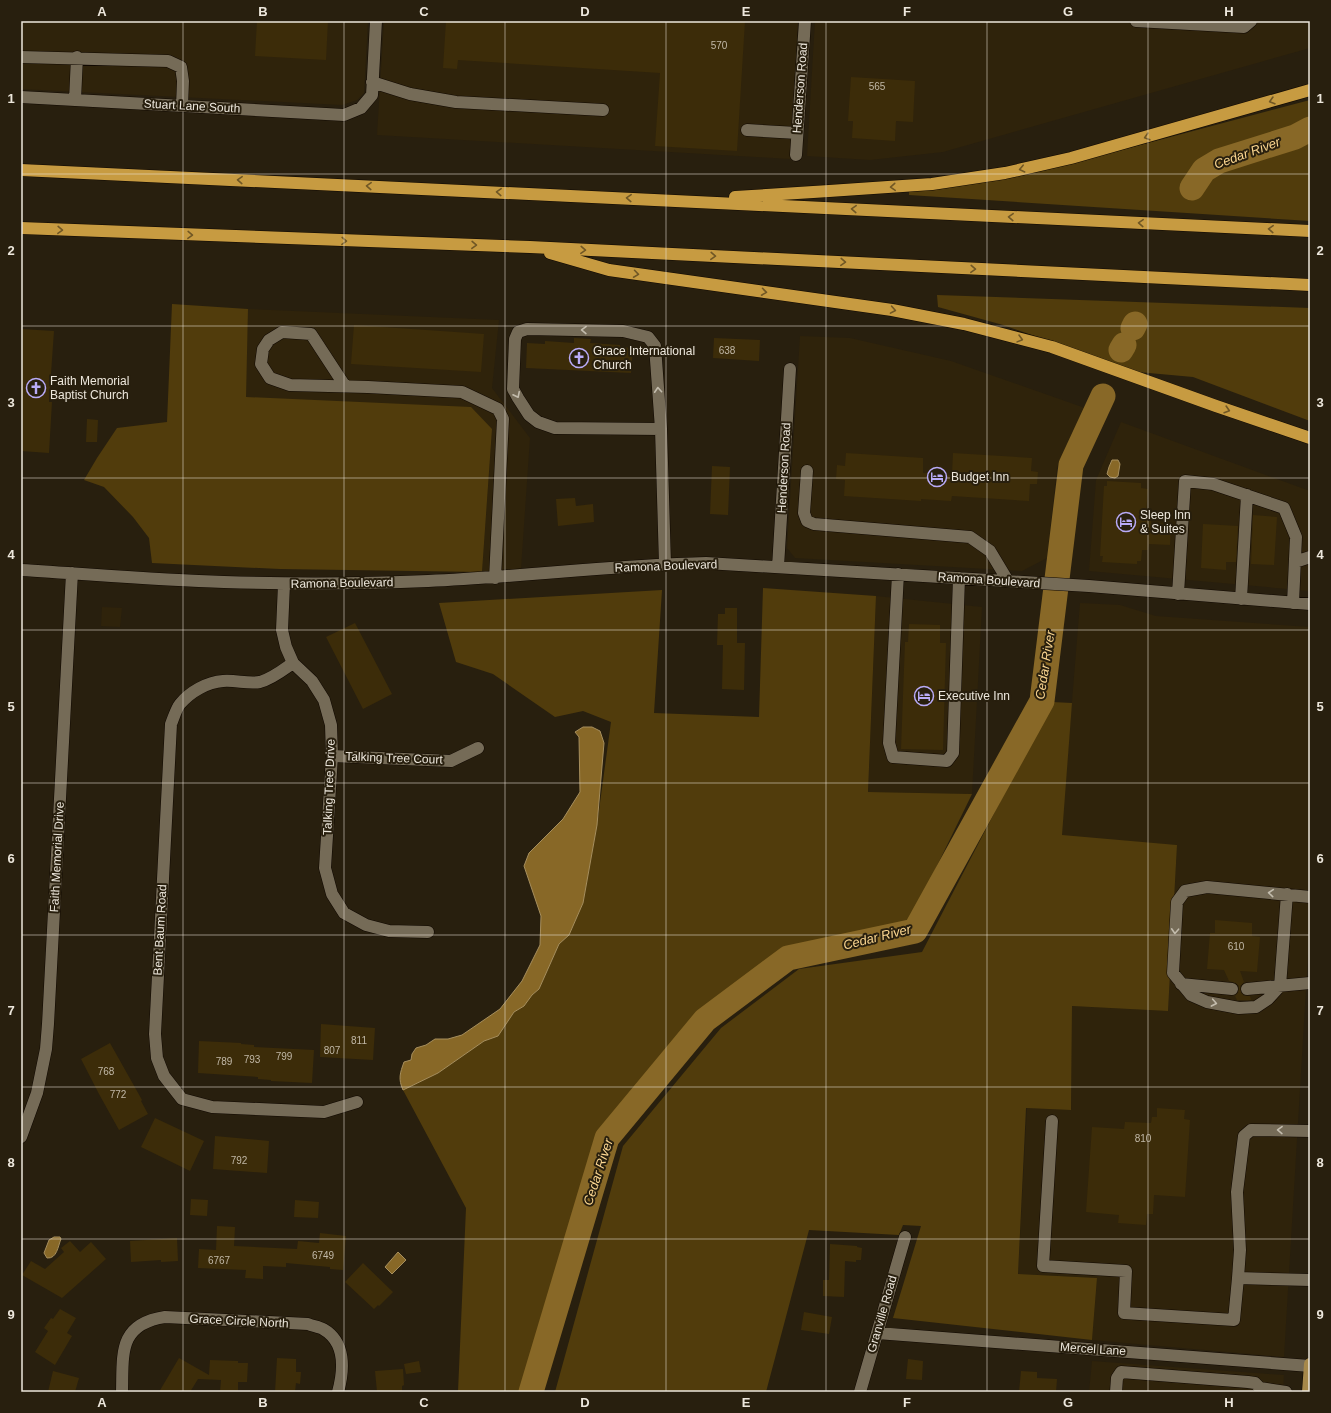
<svg xmlns="http://www.w3.org/2000/svg" width="1331" height="1413" font-family="Arial,sans-serif">
<rect width="100%" height="100%" fill="#281f0e"/>
<path fill="#2f230b" d="M21,21H368L364,93L357,100L342,105L21,89Z
M384,21H798L790,159L377,135Z
M815,21H1310V48L943,152L870,160L807,156Z
M248,309L499,320L492,388L530,438L521,569L482,572L492,429L245,397Z
M800,336L850,338L951,361L1085,408L1057,467L1047,558L1022,571L795,558L787,548Z
M1121,422L1310,491V591L1089,571L1096,480Z
M876,596L982,607L972,794L868,792Z
M1080,603L1120,605L1156,616L1310,627V922L1284,1357L1092,1340L1097,1278L1018,1274L1027,1108L1071,1110L1072,1006L1168,1011L1177,845L1061,836Z
M102,607L122,608L120,627L101,626Z
M1092,1361L1284,1375L1283,1392H1089Z"/>
<path fill="#513c0c" d="M1310,100V221L909,195V192L935,189L1050,169Z
M937,295L1310,308V421L1193,377L1138,372L1003,325L938,307Z
M172,304L248,309L246,397L471,407L492,429L482,572L280,569L152,563L149,538L133,517L104,487L84,480L97,458L117,428L167,422Z
M763,588L876,596L868,792L972,794L910,921L785,950L700,1014L597,1135L523,1392H458L466,1208L403,1090L438,1073L484,1041L498,1036L514,1012L524,1006L532,995L539,989L559,944L569,935L583,903L597,825L611,722L583,711L555,717L493,674L456,662L439,603L662,590L654,713L759,717Z
M1052,702L1072,703L1062,835L1177,845L1168,1011L1072,1006L1071,1110L1026,1108L1018,1274L1097,1278L1092,1340L893,1318L921,1226L903,1225L899,1235L809,1230L766,1392H555L623,1146L721,1028L799,969L922,952Z"/>
<path fill="#886827" stroke="#a68e5d" d="M1112,460H1118L1120,464L1118,476L1115,478L1110,477L1107,474L1109,467Z
M583,727H592L600,731L604,743L597,825L583,903L569,935L559,944L539,989L532,995L524,1006L514,1012L498,1036L484,1041L438,1073L403,1090C398,1079 400,1073 404,1062L411,1060L412,1054L416,1048L426,1045L435,1039H448L462,1035L500,1009L522,981L540,945L541,916L524,866L529,853L563,819L580,792L579,737L575,732Z
M54,1237H60L61,1239C58,1246 57,1259 47,1258L44,1253L49,1240Z
M398,1252L406,1260L392,1274L385,1267Z"/>
<g fill="none" stroke-linecap="round" stroke-linejoin="round">
<path stroke="#886827" stroke-width="25" d="M1192,188L1204,170L1219,161L1295,137L1310,129
M1133,328L1135,324
M1121,350L1124,345
M531,1392L607,1138L705,1020L788,958L915,931L1042,701L1071,465L1103,396"/>
</g>
<path fill="#3c2c09" d="M257,21H328L326,60L255,56Z
M446,21H745L737,151L655,146L660,73L458,60L457,69L443,68Z
M851,77L915,81L913,122L896,121L895,141L852,138L853,121H848Z
M354,325L484,334L481,372L351,364Z
M21,329L54,331L49,402H52L49,453L21,451Z
M574,338L591,339L590,343L620,345V347L633,348L631,373L526,368L527,343L545,344V341L574,343Z
M714,338L760,340L759,361L713,358Z
M87,419L98,420L97,442H86Z
M846,453L923,458V473L952,475L953,453L1032,458L1031,471L1038,472L1037,484H1030L1029,501L952,496L951,501L921,499V501L844,496L845,480L836,479L837,465L845,466Z
M712,466L730,467L728,515L710,514Z
M1107,481L1141,483V488L1148,489L1146,513L1151,514V523L1171,524L1170,545L1149,544L1148,550H1142L1141,561H1137V564L1102,562L1103,556H1100L1104,486H1107Z
M575,498L576,506L593,504L594,522L558,526L556,499Z
M1253,515L1277,517L1274,565L1251,564Z
M1203,524L1238,526L1236,562H1226V570L1201,568Z
M725,608H737V643H745L744,690L722,689L723,645H717L718,614H725Z
M355,623L392,694L363,709L326,637Z
M909,624L940,625V643H946L943,750L901,749L905,642H908Z
M1215,920L1252,923V936L1260,937L1257,972L1240,971L1244,982L1240,986L1241,993L1244,996H1250L1251,1000H1237L1235,996L1238,993L1239,986L1236,983L1229,981L1224,970L1207,969L1210,933H1215Z
M321,1024L375,1028L373,1060L320,1057Z
M199,1041L241,1043V1044L254,1045V1047L314,1050L312,1083L271,1081V1080L258,1079V1077L198,1073Z
M110,1043L142,1100L141,1101L148,1114L119,1130L99,1094L81,1059Z
M1157,1108L1185,1110L1184,1119L1190,1120L1185,1197L1154,1195L1153,1214H1147L1146,1225L1118,1223L1119,1215L1086,1212L1092,1127L1124,1129L1125,1122L1151,1123L1152,1117H1157Z
M155,1118L204,1141L190,1171L141,1147Z
M215,1136L269,1141L267,1173L213,1169Z
M191,1199L208,1200L207,1216L190,1215Z
M295,1200L319,1202L318,1218L294,1217Z
M217,1226L235,1227L234,1246L297,1249L298,1241L319,1243L320,1233L346,1236L343,1270L330,1269V1267L286,1263V1267L263,1266V1279L245,1278L246,1270L198,1268L199,1249L216,1250Z
M177,1238L178,1261L161,1262V1260L131,1262L130,1241Z
M70,1241L80,1252L91,1242L106,1259L62,1298L22,1275L31,1261L45,1269L64,1252L61,1248Z
M830,1244L857,1246V1247L862,1248L861,1260H856V1262L845,1261L844,1297L823,1296V1280H829Z
M363,1263L393,1292L379,1306L378,1305L374,1309L345,1282Z
M60,1309L76,1318L67,1333L72,1336L55,1365L35,1352L48,1331L44,1328L51,1318L53,1319Z
M804,1312L832,1317L829,1334L801,1330Z
M179,1358L209,1375L210,1360L238,1361V1363H248L247,1382H238V1392H220L221,1380L198,1379L190,1392H159Z
M277,1358L296,1359V1372H301L300,1384L296,1383L295,1392H275Z
M908,1359L923,1361L922,1380L906,1379Z
M419,1361L421,1372L406,1374L404,1364Z
M403,1369L404,1385L402,1386V1392H377L375,1371Z
M53,1371L79,1378L75,1392H48Z
M1021,1371L1037,1372V1378L1057,1379L1056,1392H1019Z"/>
<g fill="none" stroke-linecap="round" stroke-linejoin="round">
<g stroke="#100800" stroke-width="13">
<path id="minor" d="M1136,21L1244,27L1251,21
M21,57L168,61L181,67L183,81L182,106
M372,82L410,94L456,102L603,110
M21,97L344,115L361,108L372,95L376,21
M75,100L77,57
M747,130L797,133
M796,155L805,21
M345,386L311,334L282,332L269,340L263,349L261,364L270,378L290,385L368,387L462,392L498,409L503,419L495,578
M661,429L555,428L538,422L529,415L518,398L513,389L515,339L518,332L527,329L623,331L648,337L655,346L661,429L665,564
M807,471L804,513L807,521L814,524L970,537L990,551L1008,581
M1295,562L1310,557
M778,567L790,369
M21,570C89,574 156,580 224,582C292,584 360,584 428,581C521,577 613,565 706,563L1089,586L1310,604
M898,574L889,743L893,757L947,761L953,753L959,578
M284,584L282,630L286,647L293,663L312,681L324,700L331,725L332,756L325,868L332,894L344,913L366,925L389,931L428,932
M1178,594L1185,481L1213,484L1284,508L1296,537L1293,603
M1241,599L1247,495
M293,663C283,670 272,679 260,682C248,684 236,680 223,681C207,682 190,692 180,704C176,709 174,717 171,724L155,1034L157,1058L164,1076L182,1099L212,1107L324,1112L357,1102
M332,756L451,761L478,748
M1287,894L1280,986L1268,999L1256,1007L1239,1008L1207,1002L1191,995L1173,973L1177,902L1185,891L1207,887L1310,897
M1181,984L1232,989
M1247,989L1310,983
M1052,1121L1043,1266L1126,1271L1124,1313L1234,1320L1238,1278
M1310,1131L1251,1130L1244,1136L1237,1192L1240,1250L1238,1278L1310,1280
M21,1137L37,1093L46,1049L48,1024L72,573
M877,1333L1310,1366
M122,1392C123,1354 118,1324 165,1317L308,1324C313,1326 319,1327 323,1329C346,1342 344,1370 338,1392
M860,1392L905,1237
M1116,1392L1117,1378L1121,1372L1248,1382L1255,1383L1260,1388L1286,1392"/>
</g>
<g stroke="#100800" stroke-width="13">
<path id="major" d="M1308,1392L1310,1364"/>
</g>
<g stroke="#100800" stroke-width="13">
<path id="highway" d="M21,170L1310,231
M735,197L829,191L932,184L1005,173L1071,158L1310,90
M21,228L530,247L1310,285
M550,253L609,270L892,310L964,324L1052,347L1216,406L1310,438"/>
</g>
<use href="#minor" stroke="#756b57" stroke-width="12"/>
<use href="#major" stroke="#a6884a" stroke-width="12"/>
<use href="#highway" stroke="#c79b41" stroke-width="12"/>
</g>
<defs><path id="oneway-chevron" d="M-2-3.5L2.5 0L-2 3.5" fill="none" stroke-width="1.6" stroke-linecap="round" stroke-linejoin="round"/></defs>
<g stroke="#705725">
<use href="#oneway-chevron" transform="translate(1272 101) rotate(164)"/>
<use href="#oneway-chevron" transform="translate(1147 137) rotate(164)"/>
<use href="#oneway-chevron" transform="translate(1022 169) rotate(167)"/>
<use href="#oneway-chevron" transform="translate(240 180) rotate(-177)"/>
<use href="#oneway-chevron" transform="translate(369 186) rotate(-177)"/>
<use href="#oneway-chevron" transform="translate(893 187) rotate(176)"/>
<use href="#oneway-chevron" transform="translate(499 192) rotate(-177)"/>
<use href="#oneway-chevron" transform="translate(629 198) rotate(-177)"/>
<use href="#oneway-chevron" transform="translate(854 209) rotate(-177)"/>
<use href="#oneway-chevron" transform="translate(1011 217) rotate(-177)"/>
<use href="#oneway-chevron" transform="translate(1141 223) rotate(-177)"/>
<use href="#oneway-chevron" transform="translate(1271 229) rotate(-177)"/>
<use href="#oneway-chevron" transform="translate(60 230) rotate(2)"/>
<use href="#oneway-chevron" transform="translate(190 235) rotate(2)"/>
<use href="#oneway-chevron" transform="translate(344 241) rotate(2)"/>
<use href="#oneway-chevron" transform="translate(474 245) rotate(2)"/>
<use href="#oneway-chevron" transform="translate(583 250) rotate(3)"/>
<use href="#oneway-chevron" transform="translate(713 256) rotate(3)"/>
<use href="#oneway-chevron" transform="translate(843 262) rotate(3)"/>
<use href="#oneway-chevron" transform="translate(973 269) rotate(3)"/>
<use href="#oneway-chevron" transform="translate(636 274) rotate(8)"/>
<use href="#oneway-chevron" transform="translate(764 292) rotate(8)"/>
<use href="#oneway-chevron" transform="translate(893 310) rotate(10)"/>
<use href="#oneway-chevron" transform="translate(1020 339) rotate(15)"/>
<use href="#oneway-chevron" transform="translate(1227 410) rotate(17)"/>
</g>
<g stroke="#c3bcad">
<use href="#oneway-chevron" transform="translate(584 330) rotate(-179)"/>
<use href="#oneway-chevron" transform="translate(658 390) rotate(-94)"/>
<use href="#oneway-chevron" transform="translate(517 395) rotate(64)"/>
<use href="#oneway-chevron" transform="translate(1271 893) rotate(-175)"/>
<use href="#oneway-chevron" transform="translate(1175 931) rotate(93)"/>
<use href="#oneway-chevron" transform="translate(1214 1003) rotate(11)"/>
<use href="#oneway-chevron" transform="translate(1280 1130) rotate(-179)"/>
</g>
<path fill="none" stroke="#ede7dc" stroke-width="1" stroke-opacity="0.55" d="M183,21V1392M344,21V1392M505,21V1392M666,21V1392M826,21V1392M987,21V1392M1148,21V1392M21,174H1310M21,326H1310M21,478H1310M21,630H1310M21,783H1310M21,935H1310M21,1087H1310M21,1239H1310"/>
<defs>
<g id="church-ring" transform="scale(1)"><circle r="9.5" fill="#281f0e" stroke="#b9abf7" stroke-width="1.5"/><path d="M-1.2-6h2.4v3.5h3.3v2.4h-3.3V6h-2.4V-.1h-3.3v-2.4h3.3Z" fill="#b9abf7"/></g>
<g id="hotel-ring" transform="scale(1)"><circle r="9.5" fill="#281f0e" stroke="#b9abf7" stroke-width="1.5"/><path d="M-6-4.5h1.5V1H6V5H4.5V3h-9V5H-6ZM-4 0a1.8 1.8 0 1 1 3.6 0ZM.5 0V-2.5h3Q6-2.5 6 0Z" fill="#b9abf7"/></g>
</defs>
<g fill-rule="evenodd">
<use href="#church-ring" x="579" y="358"/>
<use href="#church-ring" x="36" y="388"/>
<use href="#hotel-ring" x="937" y="477"/>
<use href="#hotel-ring" x="1126" y="522"/>
<use href="#hotel-ring" x="924" y="696"/>
</g>
<g text-anchor="middle" dominant-baseline="central" stroke-width="4" stroke-linejoin="round" paint-order="stroke">
<g font-size="10" fill="#c1b8a7">
<text x="719" y="45">570</text>
<text x="877" y="86">565</text>
<text x="727" y="350">638</text>
<text x="1236" y="946">610</text>
<text x="359" y="1040">811</text>
<text x="332" y="1050">807</text>
<text x="284" y="1056">799</text>
<text x="252" y="1059">793</text>
<text x="224" y="1061">789</text>
<text x="106" y="1071">768</text>
<text x="118" y="1094">772</text>
<text x="1143" y="1138">810</text>
<text x="239" y="1160">792</text>
<text x="323" y="1255">6749</text>
<text x="219" y="1260">6767</text>
</g>
<g font-size="12" fill="#ede7dc" stroke="#281f0e">
<text transform="translate(800 88) rotate(-86)">Henderson Road</text>
<text transform="translate(192 106) rotate(3)">Stuart Lane South</text>
<text transform="translate(784 468) rotate(-87)">Henderson Road</text>
<text transform="translate(666 566) rotate(-2)">Ramona Boulevard</text>
<text transform="translate(989 580) rotate(4)">Ramona Boulevard</text>
<text transform="translate(342 583) rotate(-1)">Ramona Boulevard</text>
<text transform="translate(394 758) rotate(2)">Talking Tree Court</text>
<text transform="translate(329 787) rotate(-88)">Talking Tree Drive</text>
<text transform="translate(57 857) rotate(-87)">Faith Memorial Drive</text>
<text transform="translate(160 930) rotate(-87)">Bent Baum Road</text>
<text transform="translate(882 1314) rotate(-74)">Granville Road</text>
<text transform="translate(239 1321) rotate(3)">Grace Circle North</text>
<text transform="translate(1093 1349) rotate(4)">Mercel Lane</text>
</g>
<g font-size="12" fill="#ede7dc" stroke="#281f0e" text-anchor="start">
<text x="593" y="351">Grace International<tspan x="593" dy="14">Church</tspan></text>
<text x="50" y="381">Faith Memorial<tspan x="50" dy="14">Baptist Church</tspan></text>
<text x="951" y="477">Budget Inn</text>
<text x="1140" y="515">Sleep Inn<tspan x="1140" dy="14">&amp; Suites</tspan></text>
<text x="938" y="696">Executive Inn</text>
</g>
<g font-size="13" font-style="italic" fill="#fbd690" stroke="#281f0e">
<text transform="translate(1247 153) rotate(-20)">Cedar River</text>
<text transform="translate(1045 665) rotate(-81)">Cedar River</text>
<text transform="translate(877 937) rotate(-14)">Cedar River</text>
<text transform="translate(598 1172) rotate(-72)">Cedar River</text>
</g>
</g>
<rect width="1331" height="1413" fill="none" stroke="#281f0e" stroke-width="44"/>
<rect x="22" y="22" width="1287" height="1369" fill="none" stroke="#ede7dc" stroke-width="1.5"/>
<g font-size="13" text-anchor="middle" font-weight="bold" fill="#ede7dc">
<text x="102" y="16">A</text>
<text x="263" y="16">B</text>
<text x="424" y="16">C</text>
<text x="585" y="16">D</text>
<text x="746" y="16">E</text>
<text x="907" y="16">F</text>
<text x="1068" y="16">G</text>
<text x="1229" y="16">H</text>
<text x="11" y="103">1</text>
<text x="1320" y="103">1</text>
<text x="11" y="255">2</text>
<text x="1320" y="255">2</text>
<text x="11" y="407">3</text>
<text x="1320" y="407">3</text>
<text x="11" y="559">4</text>
<text x="1320" y="559">4</text>
<text x="11" y="711">5</text>
<text x="1320" y="711">5</text>
<text x="11" y="863">6</text>
<text x="1320" y="863">6</text>
<text x="11" y="1015">7</text>
<text x="1320" y="1015">7</text>
<text x="11" y="1167">8</text>
<text x="1320" y="1167">8</text>
<text x="11" y="1319">9</text>
<text x="1320" y="1319">9</text>
<text x="102" y="1407">A</text>
<text x="263" y="1407">B</text>
<text x="424" y="1407">C</text>
<text x="585" y="1407">D</text>
<text x="746" y="1407">E</text>
<text x="907" y="1407">F</text>
<text x="1068" y="1407">G</text>
<text x="1229" y="1407">H</text>
</g>
</svg>
